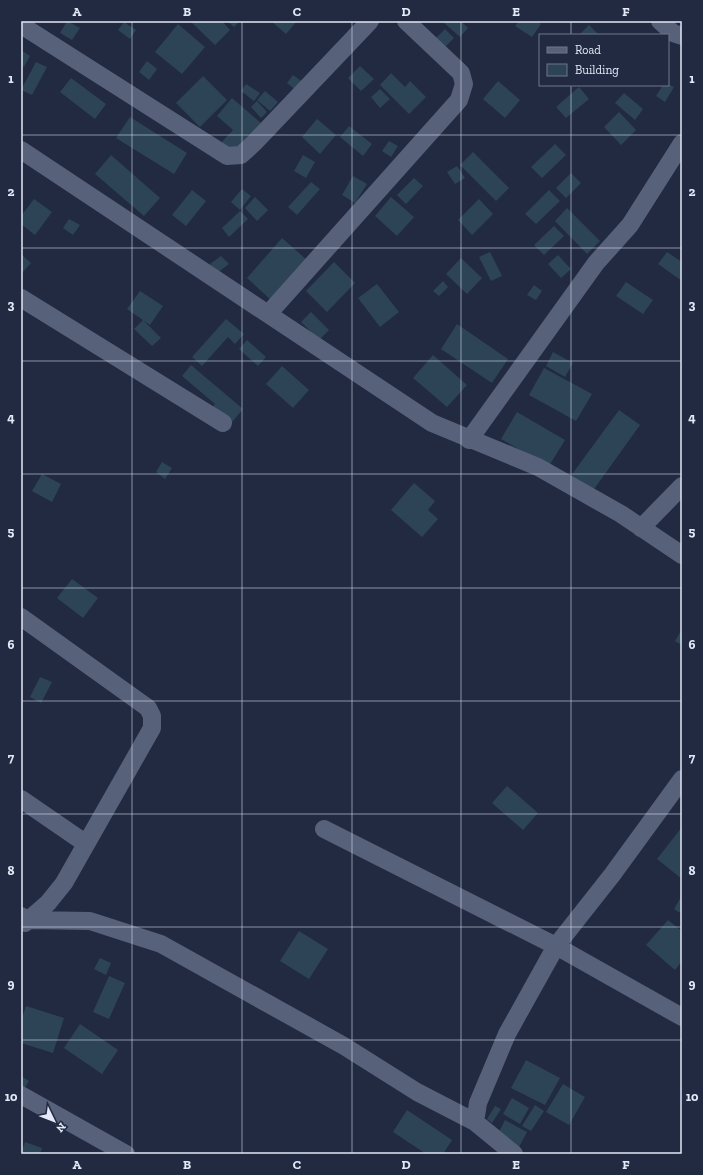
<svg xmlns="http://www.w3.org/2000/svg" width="703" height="1175" font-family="'Zilla Slab',serif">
<rect width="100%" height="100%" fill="#212a40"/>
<path fill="#2d4456" d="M67,21L80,28L72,40L60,33Z
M190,21H222L230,30L215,45Z
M227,21H240L234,27Z
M271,21H297L286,34Z
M442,21H461L468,28L460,37Z
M519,21H537L541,24L532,37L515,26Z
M124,22L136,30L130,39L118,30Z
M178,24L205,47L182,74L155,52Z
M589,25L599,35H579Z
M445,29L454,38L445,47L436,38Z
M21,50L30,56L24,67L21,65Z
M147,61L157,69L149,80L139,72Z
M36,62L47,67L32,95L21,90Z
M360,66L374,79L361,91L348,78Z
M391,73L405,87L410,81L426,97L409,114L380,85Z
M293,75L308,86L302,95L287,83Z
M203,76L227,100L200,127L176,103Z
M71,78L106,104L95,119L60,92Z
M498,81L520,100L505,118L483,99Z
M246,84L260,93L254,101L241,91Z
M668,84L674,87L665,102L656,96L663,85Z
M579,87L589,99L566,118L556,107Z
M380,89L390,99L380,108L371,97Z
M265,91L278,102L270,111L257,100Z
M624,93L643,109L635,120L615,103Z
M232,98L261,123L232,157L219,145L233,130L217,116Z
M257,101L267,112L261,118L251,107Z
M619,112L636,130L621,145L604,127Z
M130,117L187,153L174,174L116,138Z
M317,119L336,135L320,154L302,137Z
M349,126L372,144L363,156L340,137Z
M389,141L398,146L391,157L382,151Z
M555,144L566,155L542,178L531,167Z
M473,152L509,188L496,201L460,165Z
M111,155L160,198L144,216L95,174Z
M303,155L315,162L306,178L294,171Z
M457,166L465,178L455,184L447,172Z
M571,173L581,183L566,198L556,188Z
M353,176L367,184L355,203L342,195Z
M414,178L423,186L406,204L397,195Z
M311,182L320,189L297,215L288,207Z
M242,189L251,196L240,210L231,202Z
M192,190L206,201L186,226L172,215Z
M549,190L560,201L536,224L525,214Z
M255,197L268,210L257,221L245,208Z
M391,197L414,217L397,236L375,216Z
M34,199L52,212L35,235L21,224V216Z
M479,199L493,214L472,235L458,220Z
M567,208L600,241L587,254L555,221Z
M240,211L248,219L229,237L222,228Z
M69,219L80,225L73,235L63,228Z
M554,226L564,236L544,255L534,245Z
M282,238L307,260L271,300L247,278Z
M490,252L502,276L491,281L479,257Z
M667,252L682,262V281L658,264Z
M21,254L31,263L21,274Z
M558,255L571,269L561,278L548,264Z
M221,256L229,264L217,273L210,264Z
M461,258L482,278L467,294L446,274Z
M334,262L355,283L327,312L306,291Z
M443,281L448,287L439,296L433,291Z
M626,282L653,300L643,314L616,296Z
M377,284L399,312L380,327L358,298Z
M534,285L542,291L536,300L527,295Z
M140,291L163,306L150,325L127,309Z
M311,312L329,330L319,340L301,322Z
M226,319L244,334L235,344L228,337L202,366L192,357Z
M143,320L161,338L152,346L134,329Z
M457,324L508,359L492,383L441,349Z
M247,340L266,357L258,366L239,349Z
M553,352L573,363L565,377L546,366Z
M433,355L467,385L447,407L413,378Z
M191,365L243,409L228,427L209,411L215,404L182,376Z
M282,366L309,390L293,408L266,384Z
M544,368L592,394L576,421L529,395Z
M619,410L640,425L592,492L570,477Z
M517,412L565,440L549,466L501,439Z
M162,462L172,468L165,479L156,472Z
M42,474L61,484L52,502L32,491Z
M414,483L435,501L428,510L438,519L422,537L391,510Z
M72,579L98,598L83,618L57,598Z
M682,629V645L675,641Z
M40,677L52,682L41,703L30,697Z
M507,786L538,813L523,830L492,803Z
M682,827V879L657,859Z
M682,895V914L674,909Z
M668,920L682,931V961L675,970L646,945Z
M299,931L328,949L309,979L280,961Z
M100,958L111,963L106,975L94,969Z
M109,976L125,983L109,1019L93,1012Z
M26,1006L64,1018L53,1053L21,1043V1021Z
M80,1024L118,1050L102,1074L64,1048Z
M526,1060L560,1078L545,1105L511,1088Z
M21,1076L29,1081L22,1093L21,1092Z
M563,1084L585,1097L569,1125L546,1112Z
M512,1098L529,1108L520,1124L503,1114Z
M535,1105L544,1111L531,1131L522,1126Z
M495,1106L501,1109L492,1123L487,1119Z
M407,1110L452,1140L443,1154H426L393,1132Z
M505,1120L527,1132L519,1147L497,1136Z
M25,1142L42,1148L40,1154H21Z"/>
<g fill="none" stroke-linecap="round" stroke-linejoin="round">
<path stroke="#57617a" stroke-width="18" d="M660,21L673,33L682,36
M21,25L227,156L241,155L254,143L370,21
M21,150L432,423L538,467L621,514L682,555
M21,298L223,423
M269,313L459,100L464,84L461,73L406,21
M469,440L596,263L630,225L682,143
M641,528L682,486
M21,617L148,708L152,716V728L64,883L48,903L25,923
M21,799L85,843
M324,829L556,946L682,1017
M21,916L27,920L90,921L161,944L344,1046L417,1092L475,1122
M21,1095L126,1154
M514,1154L475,1122L478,1103L507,1034L556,946L612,875L682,779"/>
</g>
<path fill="none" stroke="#e3e9f8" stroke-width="1" stroke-opacity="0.55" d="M132,21V1154M242,21V1154M352,21V1154M461,21V1154M571,21V35M571,85V1154M21,135H682M21,248H682M21,361H682M21,474H682M21,588H682M21,701H682M21,814H682M21,927H682M21,1040H682"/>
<rect width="703" height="1175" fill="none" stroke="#212a40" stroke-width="44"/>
<rect x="539" y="34" width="130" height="52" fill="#212a40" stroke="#6f768a"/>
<rect x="547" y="47" width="20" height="6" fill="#57617a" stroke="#6f768a"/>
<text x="575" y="54" font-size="12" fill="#e3e9f8">Road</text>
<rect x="547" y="64" width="20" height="12" fill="#2d4456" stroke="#6f768a"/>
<text x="575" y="74" font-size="12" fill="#e3e9f8">Building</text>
<g transform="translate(54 1121) rotate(133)" stroke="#212a40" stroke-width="3" paint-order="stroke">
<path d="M0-3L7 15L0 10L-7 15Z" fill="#e3e9f8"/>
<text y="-6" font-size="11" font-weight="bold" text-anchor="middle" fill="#e3e9f8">N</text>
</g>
<rect x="22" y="22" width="659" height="1131" fill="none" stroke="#e3e9f8" stroke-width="1.5"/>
<g font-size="13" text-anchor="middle" font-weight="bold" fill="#e3e9f8">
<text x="77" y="16">A</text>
<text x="187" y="16">B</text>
<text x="297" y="16">C</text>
<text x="406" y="16">D</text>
<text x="516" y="16">E</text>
<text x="626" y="16">F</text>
<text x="11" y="83">1</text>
<text x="692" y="83">1</text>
<text x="11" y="196">2</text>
<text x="692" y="196">2</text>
<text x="11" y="309">3</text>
<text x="692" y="309">3</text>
<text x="11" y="422">4</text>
<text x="692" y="422">4</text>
<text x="11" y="536">5</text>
<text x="692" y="536">5</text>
<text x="11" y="649">6</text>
<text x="692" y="649">6</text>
<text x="11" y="762">7</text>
<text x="692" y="762">7</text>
<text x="11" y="875">8</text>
<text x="692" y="875">8</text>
<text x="11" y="988">9</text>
<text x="692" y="988">9</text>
<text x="11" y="1101">10</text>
<text x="692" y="1101">10</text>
<text x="77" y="1169">A</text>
<text x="187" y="1169">B</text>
<text x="297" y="1169">C</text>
<text x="406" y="1169">D</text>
<text x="516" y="1169">E</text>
<text x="626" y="1169">F</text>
</g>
</svg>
